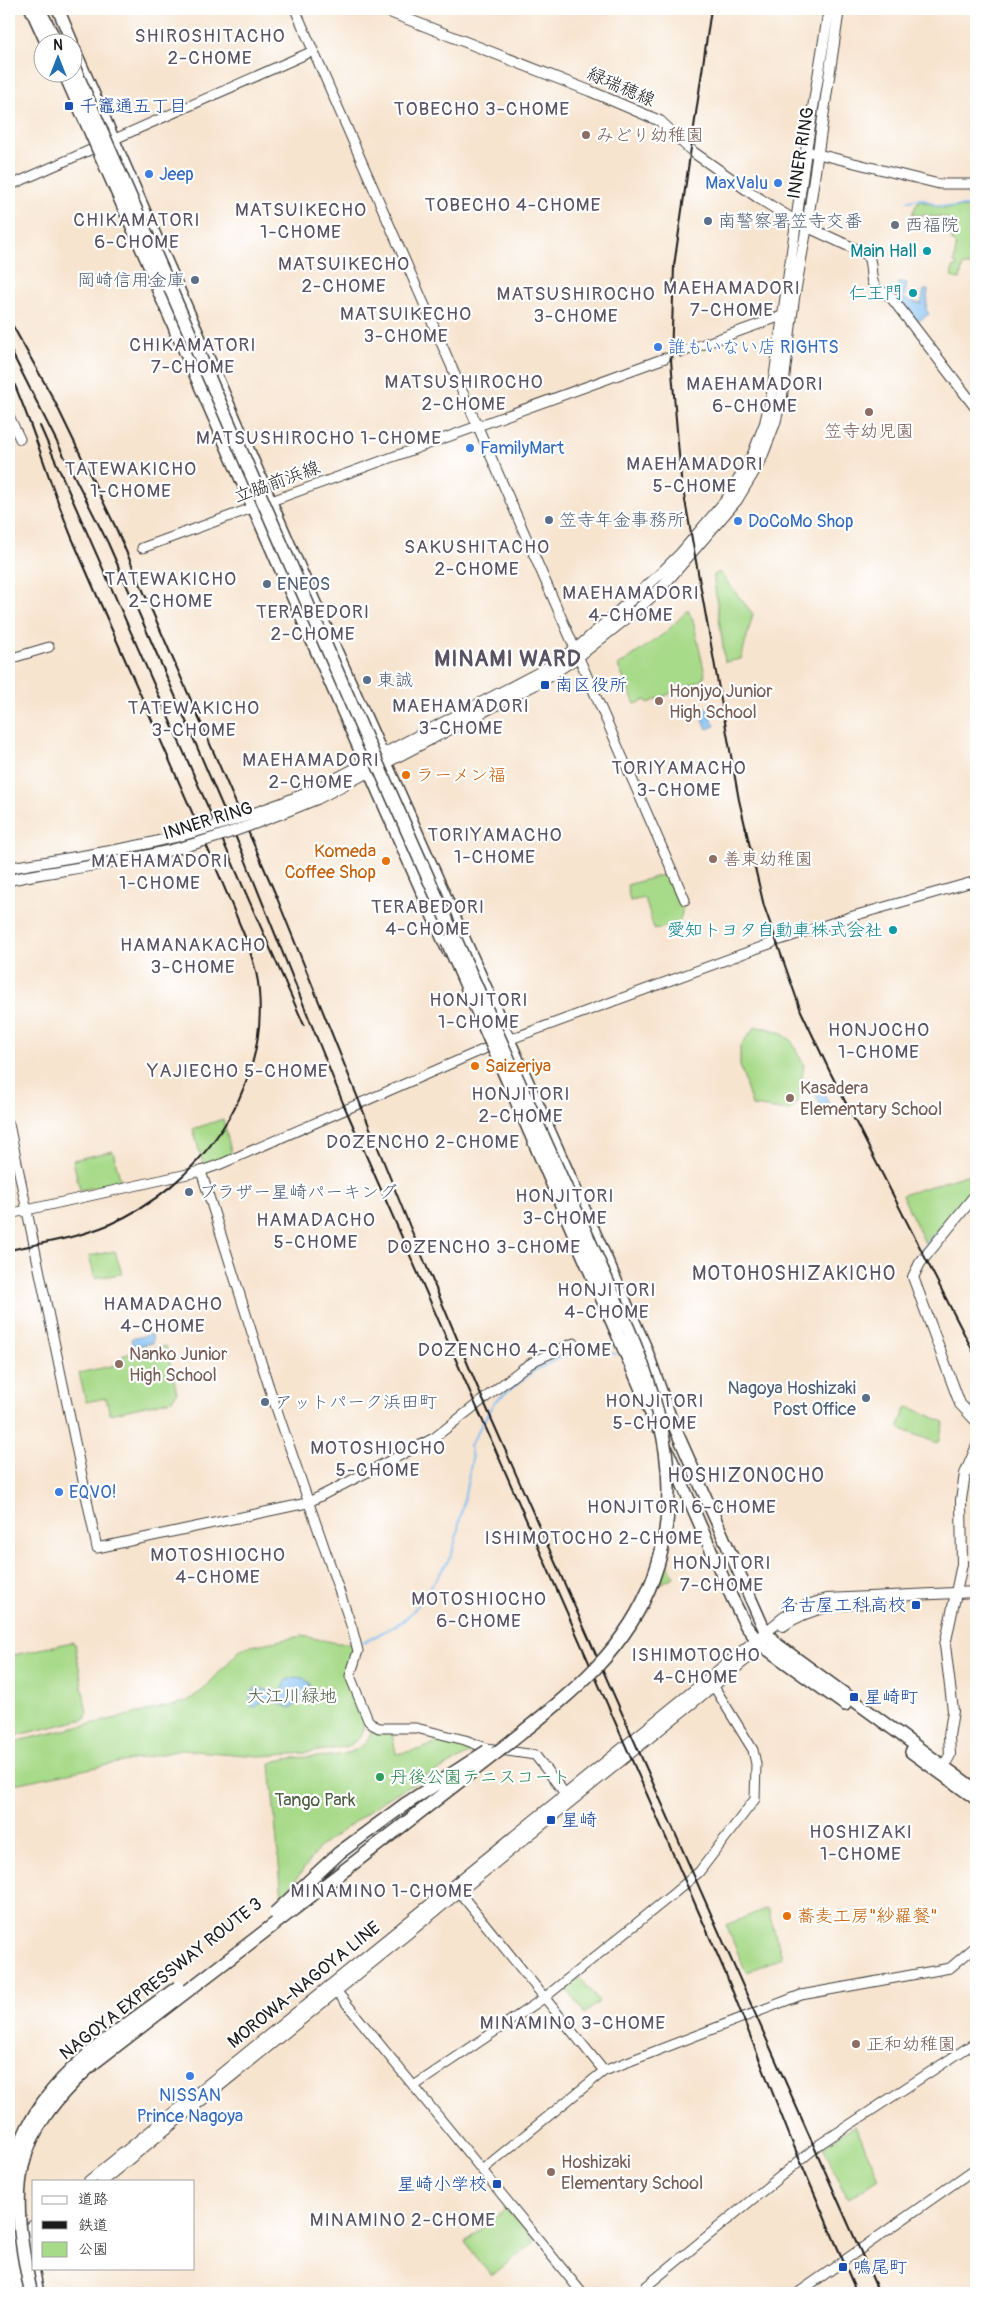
<svg xmlns="http://www.w3.org/2000/svg" width="985" height="2302" font-family="Pangolin,'Klee One',sans-serif">
<rect width="100%" height="100%" fill="#fff"/>
<filter id="ink" filterUnits="userSpaceOnUse"><feTurbulence type="fractalNoise" baseFrequency=".02" numOctaves="2"/><feDisplacementMap in="SourceGraphic" scale="10" xChannelSelector="R" yChannelSelector="G"/><feConvolveMatrix kernelMatrix="1 2 1 2 8 2 1 2 1" color-interpolation-filters="sRGB"/></filter>
<filter id="wash" filterUnits="userSpaceOnUse"><feTurbulence type="fractalNoise" baseFrequency=".0096" numOctaves="4" result="noise"/><feDisplacementMap in="SourceGraphic" scale="20" xChannelSelector="R" yChannelSelector="G"/><feGaussianBlur stdDeviation="1.12" result="paint"/><feColorMatrix in="noise" values="0 0 0 0 0 0 0 0 0 0 0 0 0 0 0 0 0 1.4 0 .05"/><feComposite in="paint" operator="in"/></filter>
<g filter="url(#wash)">
<rect width="100%" height="100%" fill="#f7e4cf"/>
<path fill="#a7da89" stroke="#627b52" d="M921,201L943,208L976,207V271L974,267L963,265L960,279L951,277L953,267H957V264L954,263L956,246L952,241L953,225L947,218L912,214L918,202Z
M719,572L753,614L741,659L725,662L714,581V575Z
M688,610L693,621L705,674L702,680L648,703L646,700L635,704L618,666L665,633Z
M669,873C678,893 688,904 678,925L654,929L645,898L630,901L627,885Z
M755,1027L767,1028L781,1033L791,1040L804,1065L798,1103L789,1111L752,1106L740,1065V1046Z
M223,1119L232,1155L204,1167L193,1129Z
M113,1151L121,1183L80,1190L73,1160Z
M976,1172V1186L925,1243L902,1195Z
M115,1251L122,1274L95,1278L89,1256Z
M166,1346L177,1392L172,1400L110,1414L106,1398L86,1402L79,1373L125,1363L123,1355Z
M909,1407L944,1422L939,1441L937,1443L901,1429L899,1426L906,1408Z
M667,1561L674,1577L659,1584Z
M302,1636L337,1643H349L354,1650L347,1677L365,1723L360,1737L349,1746L306,1753L260,1756L181,1750L9,1785V1743L186,1702L203,1690L239,1651L246,1647Z
M72,1642L75,1644L87,1714L85,1719L9,1737V1656Z
M372,1729L392,1732L396,1754L421,1749L444,1739L469,1744L478,1749L384,1800L320,1847L282,1898L270,1764C299,1748 361,1771 372,1729Z
M765,1909L768,1910L782,1957L748,1972L745,1970L726,1925Z
M580,1977L599,2002L584,2014L566,1988Z
M855,2125L879,2178L849,2198L845,2196L824,2148L825,2145Z
M507,2208L533,2240L532,2244L491,2276L465,2242Z"/>
<path fill="#7ebdf2" stroke="#4d6c87" d="M899,281L907,283L904,299L921,304L924,290H928L926,309L929,314L914,324L910,317L911,313L906,311L895,294Z
M706,707L715,726L707,729L699,710Z
M820,1085L829,1104L822,1108L813,1089Z
M152,1334L153,1343L133,1347L131,1339Z
M294,1677L303,1678L310,1683L309,1692L291,1708C275,1703 268,1694 255,1708L251,1706L250,1695L255,1688C266,1688 273,1696 283,1690L286,1680Z"/>
<g fill="none" stroke-linecap="round" stroke-linejoin="round">
<path stroke="#7ebdf2" stroke-width="2" d="M907,201L922,199L935,205L954,207L976,205
M916,1257L955,1212
M363,1643L403,1621L413,1611L443,1569L451,1556L456,1539L472,1459L470,1446L494,1402L537,1369L566,1355L582,1352L595,1351L616,1354"/>
</g>
</g>
<g filter="url(#ink)">
<g fill="none" stroke-linecap="round" stroke-linejoin="round">
<path stroke="#cbbcab" stroke-width="9" stroke-dasharray="9 4.5" stroke-linecap="butt" d="M665,358L682,352"/>
<g stroke="#3d3a37" stroke-width="11">
<path id="tertiary" d="M295,9L685,900
M806,151L939,184H976
M9,186L313,51
M682,352L787,314
M9,416L20,439
M142,548L665,358
M9,659L49,647
M780,940L853,916L976,881
M9,1124L97,1548L307,1503L434,1438L522,1369L536,1360L574,1343
M201,1171L269,1387L352,1628L358,1651L350,1676L368,1720L373,1725L379,1728H416L465,1740L486,1748L535,1755L570,1800
M9,1214L201,1171L221,1164L489,1047L772,943
M455,1887L604,2071
M333,1987L582,2293
M414,2086L544,1998L673,1894L699,1872L755,1799L756,1764L753,1750L713,1685
M482,2170L604,2071L801,1995L950,1968L976,1946
M638,2293L820,2144L976,2042
M798,2293L976,2168"/>
</g>
<g stroke="#3d3a37" stroke-width="12">
<path id="secondary" d="M382,9L590,91L660,121L693,152L760,199L797,222L866,254C875,263 867,281 877,289C881,292 887,294 891,297L976,408
M976,1194L920,1263L913,1277L960,1404L976,1421
M944,1766L950,1755L949,1736L953,1711L945,1645L962,1564L961,1500L965,1474L976,1448"/>
</g>
<g stroke="#3d3a37" stroke-width="12">
<path id="primary" d="M314,790L538,673L576,649L658,576L681,553L727,499L753,454L765,423L772,394L806,151L829,9
M317,799L542,681L579,656L637,610L663,586L737,500L760,462L775,423L782,396L794,298L807,226L839,9
M9,868L26,865
M9,880L29,876
M783,1626C811,1606 841,1604 874,1603
M89,2181L783,1618L798,1608L827,1599L976,1592
M102,2181L749,1657L766,1640
M19,2237L34,2225"/>
</g>
<g stroke="#3d3a37" stroke-width="14">
<path id="trunk" d="M31,9L46,42
M58,9L72,42
M72,44L307,585L645,1346L671,1419L765,1631L778,1645L976,1790
M153,279L448,951
M642,1394L657,1427
M667,1449L732,1598L746,1626L761,1645L845,1705
M911,1752L976,1799
M26,2233L38,2293
M9,2234L22,2293"/>
</g>
<g stroke="#3d3a37" stroke-width="15">
<path id="motorway" d="M39,9L56,42
M167,293L177,335
M330,1876L369,1841L428,1795"/>
</g>
<use href="#tertiary" stroke="#fff" stroke-width="9"/>
<use href="#secondary" stroke="#fff" stroke-width="10"/>
<use href="#primary" stroke="#fff" stroke-width="10"/>
<use href="#trunk" stroke="#fff" stroke-width="11"/>
<use href="#motorway" stroke="#fff" stroke-width="12"/>
<path stroke="#1c1c1c" stroke-width="2" d="M711,9L674,266L671,360L681,478L739,800L764,906L801,1011L830,1072L976,1357
M9,319L54,400L115,526L275,893L410,1227L480,1393L879,2293
M9,347L108,543L173,691L243,854L343,1103L725,1972L790,2137L857,2293
M9,372C34,426 49,483 72,538C129,671 190,803 245,937C251,955 258,973 259,992C268,1092 197,1187 108,1225C77,1238 42,1243 9,1250
M40,426L304,1025"/>
<g stroke="#3d3a37" stroke-width="12" stroke-linecap="butt">
<path id="primary-bridge" d="M26,865C68,858 111,852 154,842C209,830 262,812 314,790
M29,876C70,869 112,863 154,854C210,842 264,821 317,799"/>
</g>
<g stroke="#3d3a37" stroke-width="15" stroke-linecap="butt">
<path id="motorway-bridge" d="M64,72L159,287
M447,941L647,1402
M275,1913L339,1853L404,1805L487,1751
M12,2177C25,2086 110,2038 178,1987
M31,2293C9,2188 9,2137 95,2062C195,1984 297,1907 398,1829C435,1800 472,1772 509,1743C569,1695 625,1653 653,1579C685,1492 663,1412 629,1330L370,747L72,63"/>
</g>
<use href="#primary-bridge" stroke="#fff" stroke-width="10"/>
<use href="#motorway-bridge" stroke="#fff" stroke-width="12"/>
</g>
</g>
<g fill="#1a4fb4" stroke="#fff" stroke-width="2">
<rect x="64" y="101" width="10" height="10" rx="2.5"/>
<rect x="540" y="680" width="10" height="10" rx="2.5"/>
<rect x="911" y="1600" width="10" height="10" rx="2.5"/>
<rect x="849" y="1692" width="10" height="10" rx="2.5"/>
<rect x="546" y="1815" width="10" height="10" rx="2.5"/>
<rect x="492" y="2179" width="10" height="10" rx="2.5"/>
<rect x="838" y="2262" width="10" height="10" rx="2.5"/>
</g>
<g fill="#8d6e63" stroke="#fff" stroke-width="2">
<circle cx="586" cy="135" r="5"/>
<circle cx="869" cy="412" r="5"/>
<circle cx="659" cy="701" r="5"/>
<circle cx="713" cy="859" r="5"/>
<circle cx="790" cy="1098" r="5"/>
<circle cx="119" cy="1364" r="5"/>
<circle cx="856" cy="2044" r="5"/>
<circle cx="551" cy="2172" r="5"/>
</g>
<g fill="#3f7fe0" stroke="#fff" stroke-width="2">
<circle cx="149" cy="174" r="5"/>
<circle cx="778" cy="183" r="5"/>
<circle cx="658" cy="347" r="5"/>
<circle cx="470" cy="448" r="5"/>
<circle cx="738" cy="521" r="5"/>
<circle cx="59" cy="1492" r="5"/>
<circle cx="190" cy="2076" r="5"/>
</g>
<g fill="#5c6f8a" stroke="#fff" stroke-width="2">
<circle cx="708" cy="221" r="5"/>
<circle cx="195" cy="280" r="5"/>
<circle cx="549" cy="520" r="5"/>
<circle cx="267" cy="584" r="5"/>
<circle cx="367" cy="680" r="5"/>
<circle cx="189" cy="1192" r="5"/>
<circle cx="866" cy="1398" r="5"/>
<circle cx="265" cy="1402" r="5"/>
</g>
<circle fill="#6b7280" stroke="#fff" stroke-width="2" cx="895" cy="225" r="5"/>
<g fill="#0f9aa8" stroke="#fff" stroke-width="2">
<circle cx="927" cy="251" r="5"/>
<circle cx="913" cy="293" r="5"/>
<circle cx="893" cy="930" r="5"/>
</g>
<g fill="#e8710a" stroke="#fff" stroke-width="2">
<circle cx="406" cy="775" r="5"/>
<circle cx="386" cy="861" r="5"/>
<circle cx="475" cy="1066" r="5"/>
<circle cx="787" cy="1916" r="5"/>
</g>
<circle fill="#2e9e5b" stroke="#fff" stroke-width="2" cx="380" cy="1777" r="5"/>
<g text-anchor="middle" dominant-baseline="central" stroke-width="4.5" stroke-linejoin="round" paint-order="stroke">
<g font-size="18" fill="#1c1c1c" stroke="#fff">
<text transform="translate(621 87) rotate(24)">緑瑞穂線</text>
<text transform="translate(801 153) rotate(-81)">INNER RING</text>
<text transform="translate(277 482) rotate(-20)">立脇前浜線</text>
<text transform="translate(208 821) rotate(-17)">INNER RING</text>
<text transform="translate(161 1979) rotate(-38)">NAGOYA EXPRESSWAY ROUTE 3</text>
<text transform="translate(304 1985) rotate(-39)">MOROWA-NAGOYA LINE</text>
</g>
<g font-size="18" fill="#164399" stroke="#fff" text-anchor="start">
<text x="79" y="106">千竈通五丁目</text>
<text x="555" y="685">南区役所</text>
<text x="906" y="1605" text-anchor="end">名古屋工科高校</text>
<text x="864" y="1697">星崎町</text>
<text x="561" y="1820">星崎</text>
<text x="487" y="2184" text-anchor="end">星崎小学校</text>
<text x="853" y="2267">鳴尾町</text>
</g>
<g font-size="18" fill="#785e54" stroke="#fff" text-anchor="start">
<text x="596" y="135">みどり幼稚園</text>
<text x="869" y="431" text-anchor="middle">笠寺幼児園</text>
<text x="669" y="691">Honjyo Junior<tspan x="669" dy="21">High School</tspan></text>
<text x="723" y="859">善東幼稚園</text>
<text x="800" y="1088">Kasadera<tspan x="800" dy="21">Elementary School</tspan></text>
<text x="129" y="1354">Nanko Junior<tspan x="129" dy="21">High School</tspan></text>
<text x="866" y="2044">正和幼稚園</text>
<text x="561" y="2162">Hoshizaki<tspan x="561" dy="21">Elementary School</tspan></text>
</g>
<g font-size="18" fill="#366cbe" stroke="#fff" text-anchor="start">
<text x="159" y="174">Jeep</text>
<text x="768" y="183" text-anchor="end">MaxValu</text>
<text x="668" y="347">誰もいない店 RIGHTS</text>
<text x="480" y="448">FamilyMart</text>
<text x="748" y="521">DoCoMo Shop</text>
<text x="69" y="1492">EQVO!</text>
<text x="190" y="2095" text-anchor="middle">NISSAN<tspan x="190" dy="21">Prince Nagoya</tspan></text>
</g>
<g font-size="18" fill="#4e5e75" stroke="#fff" text-anchor="start">
<text x="718" y="221">南警察署笠寺交番</text>
<text x="185" y="280" text-anchor="end">岡崎信用金庫</text>
<text x="559" y="520">笠寺年金事務所</text>
<text x="277" y="584">ENEOS</text>
<text x="377" y="680">東誠</text>
<text x="199" y="1192">ブラザー星崎パーキング</text>
<text x="856" y="1388" text-anchor="end">Nagoya Hoshizaki<tspan x="856" dy="21">Post Office</tspan></text>
<text x="275" y="1402">アットパーク浜田町</text>
</g>
<g font-size="18" fill="#5b616d" stroke="#fff" text-anchor="start">
<text x="905" y="225">西福院</text>
</g>
<g font-size="18" fill="#0d838f" stroke="#fff" text-anchor="end">
<text x="917" y="251">Main Hall</text>
<text x="903" y="293">仁王門</text>
<text x="883" y="930">愛知トヨタ自動車株式会社</text>
</g>
<g font-size="18" fill="#c56008" stroke="#fff" text-anchor="start">
<text x="416" y="775">ラーメン福</text>
<text x="376" y="851" text-anchor="end">Komeda<tspan x="376" dy="21">Coffee Shop</tspan></text>
<text x="485" y="1066">Saizeriya</text>
<text x="797" y="1916">蕎麦工房"紗羅餐"</text>
</g>
<g font-size="18" fill="#4d5e42" stroke="#fff">
<text x="292" y="1696">大江川緑地</text>
<text x="315" y="1800">Tango Park</text>
</g>
<g font-size="18" fill="#27864d" stroke="#fff" text-anchor="start">
<text x="390" y="1777">丹後公園テニスコート</text>
</g>
<g font-size="19" letter-spacing="1" fill="#5a5363" stroke="#fff">
<text x="210" y="36">SHIROSHITACHO<tspan x="210" dy="22">2-CHOME</tspan></text>
<text x="482" y="109">TOBECHO 3-CHOME</text>
<text x="513" y="205">TOBECHO 4-CHOME</text>
<text x="301" y="210">MATSUIKECHO<tspan x="301" dy="22">1-CHOME</tspan></text>
<text x="137" y="220">CHIKAMATORI<tspan x="137" dy="22">6-CHOME</tspan></text>
<text x="344" y="264">MATSUIKECHO<tspan x="344" dy="22">2-CHOME</tspan></text>
<text x="732" y="288">MAEHAMADORI<tspan x="732" dy="22">7-CHOME</tspan></text>
<text x="576" y="294">MATSUSHIROCHO<tspan x="576" dy="22">3-CHOME</tspan></text>
<text x="406" y="314">MATSUIKECHO<tspan x="406" dy="22">3-CHOME</tspan></text>
<text x="193" y="345">CHIKAMATORI<tspan x="193" dy="22">7-CHOME</tspan></text>
<text x="464" y="382">MATSUSHIROCHO<tspan x="464" dy="22">2-CHOME</tspan></text>
<text x="755" y="384">MAEHAMADORI<tspan x="755" dy="22">6-CHOME</tspan></text>
<text x="319" y="438">MATSUSHIROCHO 1-CHOME</text>
<text x="695" y="464">MAEHAMADORI<tspan x="695" dy="22">5-CHOME</tspan></text>
<text x="131" y="469">TATEWAKICHO<tspan x="131" dy="22">1-CHOME</tspan></text>
<text x="477" y="547">SAKUSHITACHO<tspan x="477" dy="22">2-CHOME</tspan></text>
<text x="171" y="579">TATEWAKICHO<tspan x="171" dy="22">2-CHOME</tspan></text>
<text x="631" y="593">MAEHAMADORI<tspan x="631" dy="22">4-CHOME</tspan></text>
<text x="313" y="612">TERABEDORI<tspan x="313" dy="22">2-CHOME</tspan></text>
<text x="461" y="706">MAEHAMADORI<tspan x="461" dy="22">3-CHOME</tspan></text>
<text x="194" y="708">TATEWAKICHO<tspan x="194" dy="22">3-CHOME</tspan></text>
<text x="311" y="760">MAEHAMADORI<tspan x="311" dy="22">2-CHOME</tspan></text>
<text x="679" y="768">TORIYAMACHO<tspan x="679" dy="22">3-CHOME</tspan></text>
<text x="495" y="835">TORIYAMACHO<tspan x="495" dy="22">1-CHOME</tspan></text>
<text x="160" y="861">MAEHAMADORI<tspan x="160" dy="22">1-CHOME</tspan></text>
<text x="428" y="907">TERABEDORI<tspan x="428" dy="22">4-CHOME</tspan></text>
<text x="193" y="945">HAMANAKACHO<tspan x="193" dy="22">3-CHOME</tspan></text>
<text x="479" y="1000">HONJITORI<tspan x="479" dy="22">1-CHOME</tspan></text>
<text x="879" y="1030">HONJOCHO<tspan x="879" dy="22">1-CHOME</tspan></text>
<text x="238" y="1071">YAJIECHO 5-CHOME</text>
<text x="521" y="1094">HONJITORI<tspan x="521" dy="22">2-CHOME</tspan></text>
<text x="423" y="1142">DOZENCHO 2-CHOME</text>
<text x="565" y="1196">HONJITORI<tspan x="565" dy="22">3-CHOME</tspan></text>
<text x="316" y="1220">HAMADACHO<tspan x="316" dy="22">5-CHOME</tspan></text>
<text x="484" y="1247">DOZENCHO 3-CHOME</text>
<text x="607" y="1290">HONJITORI<tspan x="607" dy="22">4-CHOME</tspan></text>
<text x="163" y="1304">HAMADACHO<tspan x="163" dy="22">4-CHOME</tspan></text>
<text x="515" y="1350">DOZENCHO 4-CHOME</text>
<text x="655" y="1401">HONJITORI<tspan x="655" dy="22">5-CHOME</tspan></text>
<text x="378" y="1448">MOTOSHIOCHO<tspan x="378" dy="22">5-CHOME</tspan></text>
<text x="682" y="1507">HONJITORI 6-CHOME</text>
<text x="594" y="1538">ISHIMOTOCHO 2-CHOME</text>
<text x="218" y="1555">MOTOSHIOCHO<tspan x="218" dy="22">4-CHOME</tspan></text>
<text x="722" y="1563">HONJITORI<tspan x="722" dy="22">7-CHOME</tspan></text>
<text x="479" y="1599">MOTOSHIOCHO<tspan x="479" dy="22">6-CHOME</tspan></text>
<text x="696" y="1655">ISHIMOTOCHO<tspan x="696" dy="22">4-CHOME</tspan></text>
<text x="861" y="1832">HOSHIZAKI<tspan x="861" dy="22">1-CHOME</tspan></text>
<text x="382" y="1891">MINAMINO 1-CHOME</text>
<text x="573" y="2023">MINAMINO 3-CHOME</text>
<text x="403" y="2220">MINAMINO 2-CHOME</text>
</g>
<g font-size="20" letter-spacing="1" fill="#5a5363" stroke="#fff">
<text x="794" y="1273">MOTOHOSHIZAKICHO</text>
<text x="746" y="1475">HOSHIZONOCHO</text>
</g>
<g font-size="22" font-weight="bold" letter-spacing="1" fill="#5a5363" stroke="#fff">
<text x="508" y="659">MINAMI WARD</text>
</g>
</g>
<rect width="985" height="2302" fill="none" stroke="#fff" stroke-width="30"/>
<rect x="32" y="2180" width="162" height="90" fill="#ffffff" stroke="#a4a4a4"/>
<rect x="42" y="2196" width="25" height="8" fill="#ffffff" stroke="#a4a4a4"/>
<text x="78" y="2204" font-size="15" fill="#1c1c1c">道路</text>
<rect x="42" y="2221" width="25" height="8" fill="#1c1c1c" stroke="#a4a4a4"/>
<text x="78" y="2230" font-size="15" fill="#1c1c1c">鉄道</text>
<rect x="42" y="2242" width="25" height="15" fill="#a7da89" stroke="#a4a4a4"/>
<text x="78" y="2254" font-size="15" fill="#1c1c1c">公園</text>
<g transform="translate(58 58)"><circle r="24" fill="#ffffff" stroke="#a4a4a4"/>
<path d="M0-4L9 19L0 12L-9 19Z" fill="#1f6fb2"/>
<text y="-8" font-size="14" font-weight="bold" text-anchor="middle" fill="#1c1c1c">N</text>
</g>
</svg>
